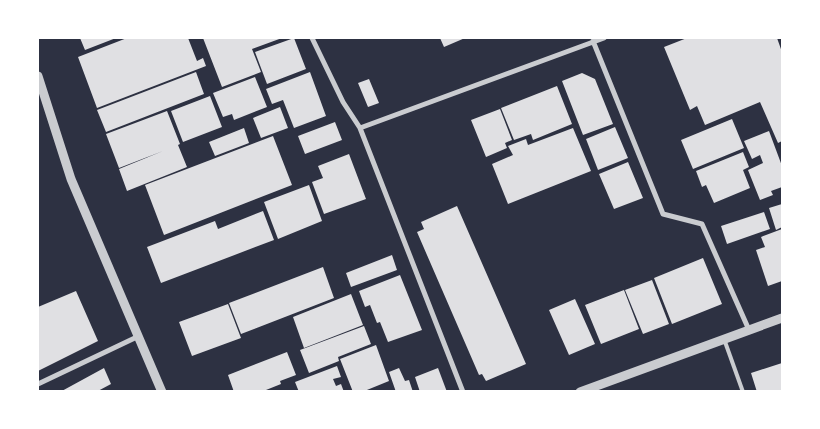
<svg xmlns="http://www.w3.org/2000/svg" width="820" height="429" font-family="'Fira Sans',sans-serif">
<rect width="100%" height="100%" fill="#2d3142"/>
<path fill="#e0e0e3" d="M80,38H116L85,50Z
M127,38H188L197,61L203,58L206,66L97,108L78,57Z
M203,38H282L252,49L261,72L222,87Z
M294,38L306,69L267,84L255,52Z
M440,38H465L444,47Z
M687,38H777L782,52V141L778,143L760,102L705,125L697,106L690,110L664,47Z
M196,72L204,94L106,132L97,110Z
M310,72L326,116L294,128L283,100L272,104L266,89Z
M582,73L595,79L613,124L583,135L562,81Z
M255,77L267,107L234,120L232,114L223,117L213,93Z
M369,79L379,103L368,107L358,83Z
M557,86L572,124L533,140L531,134L514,140L501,108Z
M210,96L222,127L183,142L171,111Z
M280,107L288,128L261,138L253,118Z
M500,109L512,140L505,143L507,148L486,157L471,120Z
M167,111L180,144L178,145L187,167L127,191L119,169L163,151L119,168L106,134Z
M732,119L744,148L693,169L681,140Z
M335,122L342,140L305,154L298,136Z
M615,127L628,158L598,170L586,139Z
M244,128L249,143L215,156L209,142Z
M573,128L591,171L508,204L492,164L513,155L508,146L526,139L528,145Z
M769,131L782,166V187L771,191L773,195L760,200L748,170L763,163L760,155L752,159L744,141Z
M273,136L292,185L164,235L145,185Z
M743,152L749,167L743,170L750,188L714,203L706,185L702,187L696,171Z
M349,154L366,199L324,214L312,182L323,178L318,166Z
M628,162L643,198L614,209L599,174Z
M309,185L322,221L278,239L264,202Z
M782,204V227L776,230L769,208Z
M457,206L526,364L486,381L482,374L479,375L417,232L424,229L421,222Z
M263,211L274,240L161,283L147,247L215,221L218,229Z
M764,212L770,229L727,244L721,226Z
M782,229V281L768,286L756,250L765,247L761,237Z
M392,255L397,270L351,287L346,273Z
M703,258L722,304L672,324L654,278Z
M323,267L334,298L241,334L229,303Z
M400,275L422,330L388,342L380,322L377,323L370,305L365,307L359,291Z
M652,280L669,324L643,334L625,290Z
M624,290L639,329L601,344L585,305Z
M76,291L98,341L38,371V307Z
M351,294L363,325L304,348L293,317Z
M575,299L595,344L569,355L549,310Z
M228,304L241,338L192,356L179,322Z
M364,326L371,344L338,357L339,361L309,373L300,350Z
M376,345L389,381L362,392H353L340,359Z
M287,352L296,375L280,381L281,384L261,392H234L228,375Z
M782,363V392H757L751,373Z
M337,366L341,377L333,379L336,386L341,384L344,392H299L295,382Z
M104,368L111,384L96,392H60Z
M399,368L405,381L409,380L413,392H396L389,372Z
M438,368L447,392H420L415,377Z"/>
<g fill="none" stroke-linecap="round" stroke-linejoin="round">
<path stroke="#caccd0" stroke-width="4" d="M724,339L743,392"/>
<path stroke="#caccd0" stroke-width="5" d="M312,38L343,102L360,128L463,392
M593,41L663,214L702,224L749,330
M360,128L604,38
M38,384L139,336"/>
<path stroke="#caccd0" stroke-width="9" d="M38,76L71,179L162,392
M580,392L782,318"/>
</g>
<rect width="820" height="429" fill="none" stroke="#ffffff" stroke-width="78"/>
</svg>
